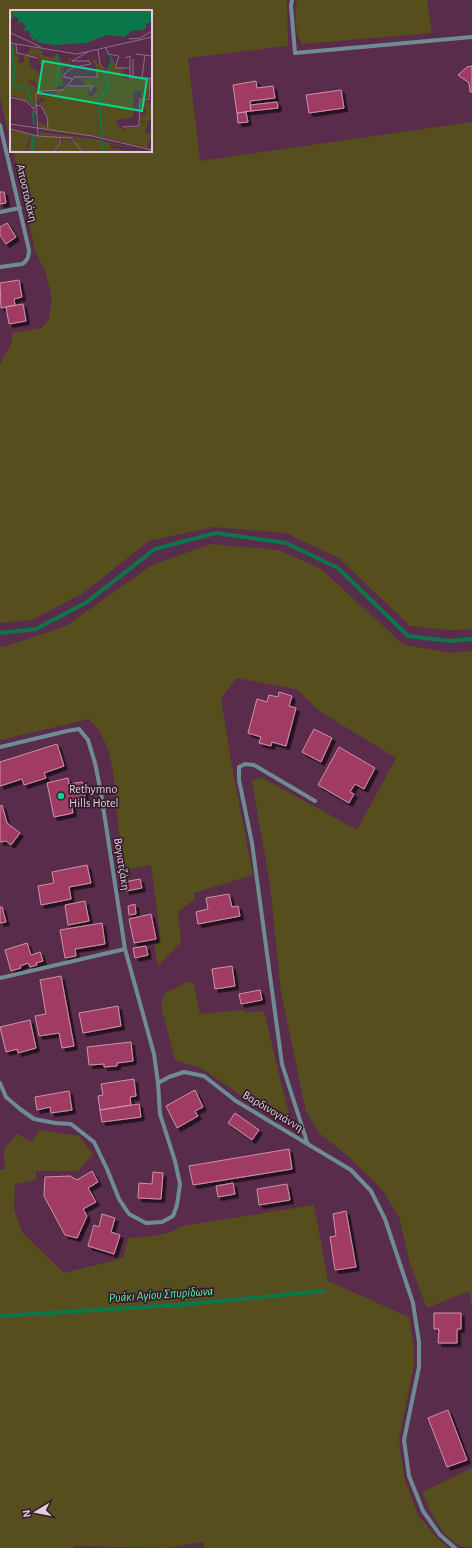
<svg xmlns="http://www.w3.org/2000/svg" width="472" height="1548" font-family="'Alegreya Sans',sans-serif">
<defs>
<filter id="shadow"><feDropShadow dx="3.5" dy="3.5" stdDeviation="0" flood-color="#0009"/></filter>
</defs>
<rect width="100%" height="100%" fill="#592c4c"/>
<path fill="#574e1e" d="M0,0H287L288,46L188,58L200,161L472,122V629L450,630L410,626L339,558L286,533L213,527L149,541L82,594L31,620L0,623V364L11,344L13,333L42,328L49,319L52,297L45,271L35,250L13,151H151V11H11V143L0,98Z
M297,0H427L432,33L302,44C294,32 295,14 297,0Z
M211,544L278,550L320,568L404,645L452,653L472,651V1307L469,1291L427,1308L410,1264L399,1217L382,1189L347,1155L319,1133L306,1111L281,992L270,884L252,781L261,777L357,830L396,758L321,712L296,689L236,678L221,699L231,761L253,875L194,893L195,899L178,912L181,942L158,966L154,943L161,941L151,865L126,870C123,852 119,833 117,815C113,780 116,746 89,719L0,740V646L4,647L66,626L152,565Z
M187,982L194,984L200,1014L244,1010L246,1013L264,1011L287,1108L295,1128L265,1112L201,1068L175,1060L161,1005L164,994Z
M39,1130L79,1136L93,1154L78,1171H36V1180L15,1184L14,1210L23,1233L64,1273L123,1258L128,1238C146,1237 167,1236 182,1226L314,1205L328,1281L409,1317L413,1341L414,1365L399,1439L404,1477L418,1515L436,1537L448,1548H204V1542L165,1548L74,1546V1548H0V1170L5,1169L4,1149L17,1134L32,1142Z
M472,1468V1548C446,1548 431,1513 422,1492Z"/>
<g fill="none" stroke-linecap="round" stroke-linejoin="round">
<path stroke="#0c764b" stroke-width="4" d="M0,633L36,629L87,602L155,549L216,533L286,543L338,568L408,636L450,641L472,639
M0,1316L178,1305L324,1291"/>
</g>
<path fill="#a03a63" stroke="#d092a5" filter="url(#shadow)" d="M472,66V92H470L469,83L458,75L467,67Z
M256,81L257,88L273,86L275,98L250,101L251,111L237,113L233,85Z
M341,90L344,108L309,113L306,95Z
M277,102L278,108L251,111L250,105Z
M246,112L248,122L238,123L237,113Z
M0,192H4L6,203L0,204Z
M7,223L16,237L6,244L0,235V227Z
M19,280L22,297L14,299L15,305L1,308L0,283Z
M23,304L26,321L9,324L6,307Z
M279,692L292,696L289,706L296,708L286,746L272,742L271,746L259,743L261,737L248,733L257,699L267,702L269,695L278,697Z
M314,729L332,738L321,762L302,752Z
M57,744L64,766L44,773L46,778L24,785L22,779L0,786V762Z
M339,747L375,768L364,789L355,784L350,792L354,794L349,803L318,785Z
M68,778L69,784L82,782L85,797L71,800L73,813L54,817L47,783Z
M2,805L7,823L20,833L11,845L6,841L0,842V806Z
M87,865L91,883L69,887L71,899L41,905L38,886L54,883L52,872Z
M140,879L142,888L126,891L124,882Z
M229,894L232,907L238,906L240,916L198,924L196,912L208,909L206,898Z
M85,901L89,921L68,925L65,905Z
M135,904L136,914L129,915L128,906Z
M0,907H2L6,922L0,923Z
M151,914L156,939L134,943L129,919Z
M102,923L105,944L75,949L76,956L65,958L60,930Z
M27,943L31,955L40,952L43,961L36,963L37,965L30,967L28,963L20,966L21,968L11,971L5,950Z
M146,946L148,955L135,958L133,948Z
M232,966L235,986L215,989L212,969Z
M61,976L74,1046L62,1048L59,1033L39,1036L35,1016L46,1014L40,980Z
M260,990L262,1000L241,1004L239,994Z
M118,1006L121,1026L83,1033L79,1013Z
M30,1020L36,1048L18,1053L17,1049L6,1052L0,1027Z
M131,1042L133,1061L117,1063V1066L104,1067V1064L89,1065L87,1047Z
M134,1079L136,1096L130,1097L131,1105L100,1110L98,1096L103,1095L101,1084Z
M195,1090L203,1107L195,1111L198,1116L177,1128L166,1106Z
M69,1091L72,1110L51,1113L50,1107L37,1110L35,1097Z
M139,1104L141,1117L102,1122L100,1110Z
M235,1113L259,1130L252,1140L228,1123Z
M289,1149L292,1169L193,1185L189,1166Z
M92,1171L98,1182L88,1188L96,1202L83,1209L87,1216L77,1238L65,1235L44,1196L45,1177L70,1176L77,1180Z
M153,1172L163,1173L161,1199L138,1198L139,1183L152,1184Z
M233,1183L235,1194L218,1197L216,1186Z
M287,1184L290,1200L259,1205L257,1189Z
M346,1211L356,1267L335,1270L330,1237L336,1236L333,1214Z
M102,1214L115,1218L111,1232L120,1235L114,1254L88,1246L94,1225L99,1227Z
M434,1313H461V1329H457V1343H438L439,1329H434Z
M448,1410L467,1460L447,1467L428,1418Z"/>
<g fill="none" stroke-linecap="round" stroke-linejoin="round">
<path stroke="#6f8c95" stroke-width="4" d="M292,0L291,6L295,53L472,37
M0,125L29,250C29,256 28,261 22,264L0,267
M0,212L20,208
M0,747L67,731L79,729L88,740L95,763L101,793L125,949L154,1054L158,1083
M0,978L125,949
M0,1083L6,1097L20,1109L34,1119L55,1123L71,1124L94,1142L107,1169L119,1199L129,1214L146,1223L162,1222L173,1216L177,1205L180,1184L175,1161L160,1114L158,1083L169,1077L184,1072L204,1076L236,1101L351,1170L371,1191L385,1219L413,1303L419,1342V1367L404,1440L409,1476L423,1511L440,1535L455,1548
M307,1142L282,1064L252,843L239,780V767L245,764L254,765L315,801"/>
</g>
<circle fill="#04d98b" stroke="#321d2c" stroke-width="1.5" cx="61" cy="796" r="4"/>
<g text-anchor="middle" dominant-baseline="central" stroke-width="3.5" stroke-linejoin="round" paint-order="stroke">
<g font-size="12" fill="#e5c9dc" stroke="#321d2c">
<text transform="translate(27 193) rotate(77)">Αποστολάκη</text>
<text transform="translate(122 864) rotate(81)">Βογιατζάκη</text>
<text transform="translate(273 1111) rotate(31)">Βαρδινογιάννη</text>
</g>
<g font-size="12" fill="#e5c9dc" stroke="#321d2c" text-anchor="start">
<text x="69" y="789">Rethymno<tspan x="69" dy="14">Hills Hotel</tspan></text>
</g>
<g font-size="13" font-style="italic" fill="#54f3a8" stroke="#321d2c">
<text transform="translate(161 1295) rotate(-4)">Ρυάκι Αγίου Σπυρίδωνα</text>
</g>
</g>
<g transform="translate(10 10)">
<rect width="142" height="142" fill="#592c4c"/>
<path d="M2,35L8,44L9,53L14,52V46H20L19,55L31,65L33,56L30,55L29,46L17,45L21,38L32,40L33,45L43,48L47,44L52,53L58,52L59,48H62L59,53L60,61L57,56L51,59L53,76H48L44,81L33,79L28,82L26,72L19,70V74L24,75L27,82L24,96L15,90L0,85V38ZM100,46L105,54L104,58L114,59L112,64L115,69L140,68L138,89L131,88V81H124L123,107L107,110V115L115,121L114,118L130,117V113L138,110L135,123L141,124L142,121V124L137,138L92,127L89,96L90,90L99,78L95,64L102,52ZM82,50H87V53L95,59L94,66L98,77L88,92L91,127L29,119L28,112L37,116L38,107L29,92H35L34,88L27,90V83L32,80L34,86H45L44,83L59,77H82L77,84L82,87L89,77L76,76L71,69L87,68L86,57ZM131,89L142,94V110L130,111L129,105L136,104L135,98H130ZM0,120L31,127H47L50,133L42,142H17L21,127L20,126L15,142H0ZM29,122L84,129L138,142L101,134L100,138L122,142H74L63,128L31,125ZM53,128L67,133L72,142H44L52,133Z" fill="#574e1e"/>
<path d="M0,0H142V12L136,14V18L133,20L121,21L115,27L97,25L76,33L45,35L29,33L26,28L25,31L22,29L18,20L13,22L16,16L11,12L8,14L9,9L4,6L0,12Z" fill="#0c764b"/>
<path fill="none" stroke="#0c764b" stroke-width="2" d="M3,35L2,48L5,58L3,72L6,77L13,76L17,79L23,95M46,44L49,51L47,76M23,101L24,115M92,127L89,96L90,89L99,78L95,64L102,52L100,46M92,130L93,142M22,142L23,126"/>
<path fill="none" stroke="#916b86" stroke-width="1" d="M1,23L31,37M119,29L130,28L142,21M0,33L67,44L142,27M6,34L7,43L28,48M96,38L98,44L109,46L105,58H120M88,40L90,54L93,58M126,44L142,46M115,48L120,46V68H142M63,67H87V59M132,67L135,45M123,68V49M58,76H83L80,81M0,87L16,91L23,98L27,105L28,126M23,98L26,95V84L29,81L53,80L63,69L54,67V64L64,57L81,54L79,51H62L78,42M27,103L26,95L31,96L37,107L38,119M0,114L82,126L142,140M112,117L129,116L130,89L139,90L140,68M0,119L28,126L61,128L73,142M43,142L50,134V127"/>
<path fill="#04d98b" fill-opacity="0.15" stroke="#04d98b" stroke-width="2" d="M33,51L137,69L132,101L28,83Z"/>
<rect width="142" height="142" fill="none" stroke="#e5c9dc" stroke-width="2"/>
</g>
<g transform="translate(36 1512) rotate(260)" stroke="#321d2c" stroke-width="3" paint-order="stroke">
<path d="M0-3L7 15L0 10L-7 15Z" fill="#e5c9dc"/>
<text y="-6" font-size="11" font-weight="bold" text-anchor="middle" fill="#e5c9dc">N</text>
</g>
</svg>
